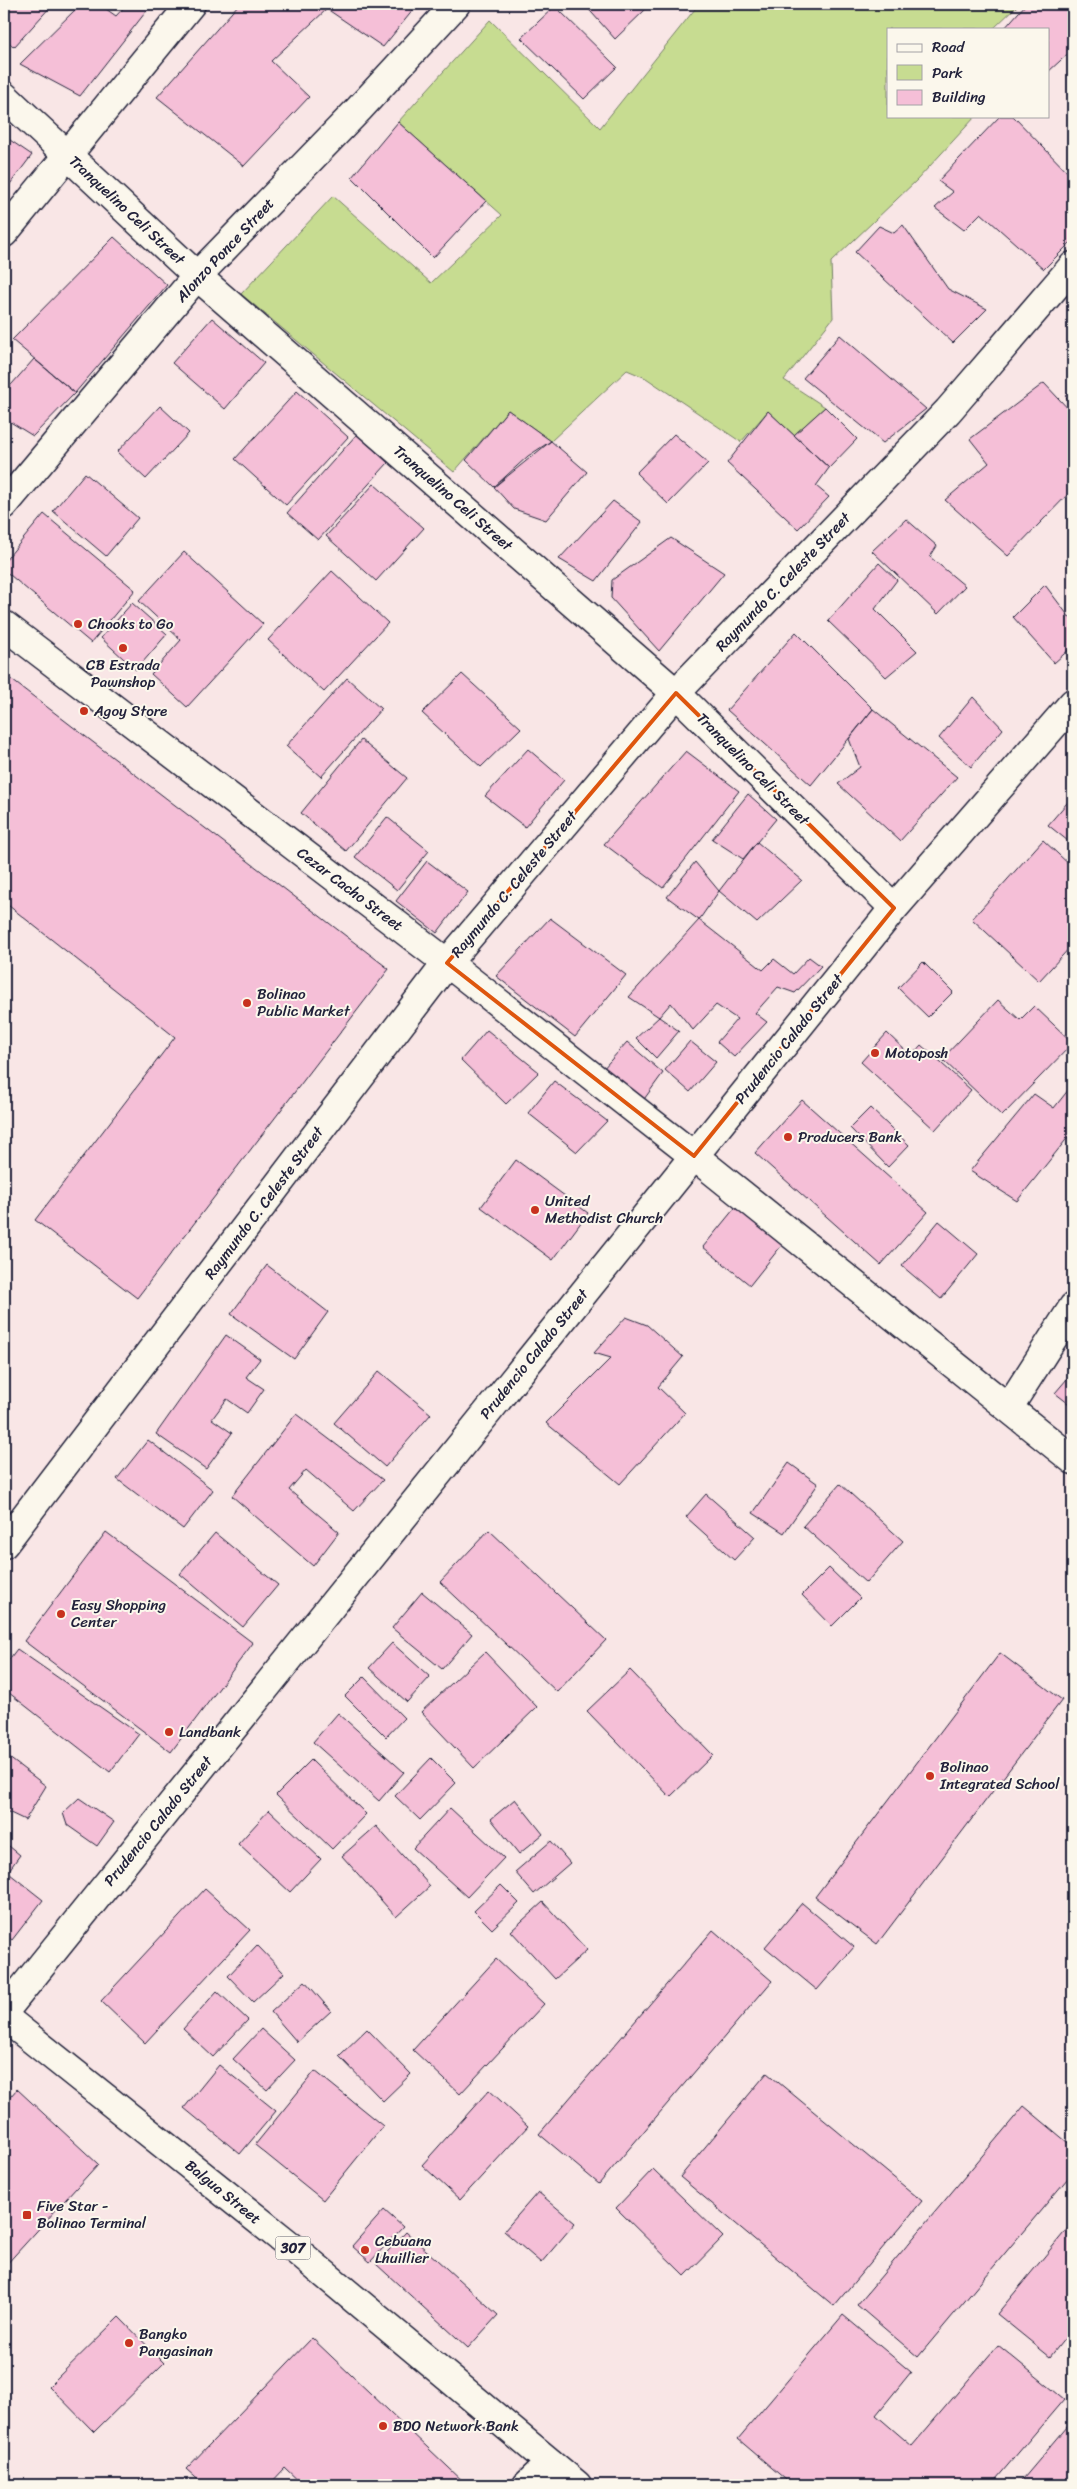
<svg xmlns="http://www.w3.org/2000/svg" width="1077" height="2489" font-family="Sriracha,sans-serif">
<rect width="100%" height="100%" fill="#f9e6e6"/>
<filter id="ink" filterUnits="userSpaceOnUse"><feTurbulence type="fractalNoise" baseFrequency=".02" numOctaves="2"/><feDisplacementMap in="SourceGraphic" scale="10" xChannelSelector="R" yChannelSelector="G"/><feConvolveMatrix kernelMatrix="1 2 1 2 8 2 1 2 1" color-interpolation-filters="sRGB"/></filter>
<g filter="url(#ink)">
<path fill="#c7dc91" stroke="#747f66" d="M699,4H1019L993,29H888V116H976L917,180L831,262L833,318L784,380L825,407L794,435L768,411L741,442L646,378L627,370L551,441L508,410L454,472L241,294L333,196L431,283L502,215L398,122L490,20L600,128Z"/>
<path fill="#f5bfd7" stroke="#22223b" d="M4,4H51L52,5L14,47L4,38Z
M81,4H99L116,16L127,4H152L80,96L20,64Z
M239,4H418L383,47L327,9L271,61L309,97L244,166L157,97Z
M584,4H644L648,7L615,39Z
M1026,4H1073V49L1048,72V29H1004Z
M555,6L617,67L584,99L521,38Z
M1000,116H1013L1073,178V240L1044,269L981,213L964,230L935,208L953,192L938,181Z
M398,122L486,201L433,258L352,177Z
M4,136L32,155L4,192Z
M903,225L948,289L987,309L953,343L855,252L879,226L894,233Z
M114,237L167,285L75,393L12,340Z
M212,318L264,363L225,409L172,363Z
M840,335L926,409L883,443L803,378Z
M34,359L75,393L33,436L4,418V393Z
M1044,383L1073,414V489L1008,556L945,500L989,463L970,439Z
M1073,388V404L1065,396Z
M297,391L348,437L286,505L235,459Z
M160,406L189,433L146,479L117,452Z
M825,407L857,439L829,468L794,435Z
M508,410L551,441L528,456L494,487L466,460Z
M768,411L829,468L816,486L829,497L798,529L727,463Z
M357,434L388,463L318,540L287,513Z
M674,434L708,463L668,504L636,473Z
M551,441L587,472L546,520L514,509L494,487Z
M85,473L138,518L106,556L53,511Z
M374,484L424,528L376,581L326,536Z
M613,501L642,522L596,581L559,559Z
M44,514L135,590L91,643L4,570V562Z
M906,519L937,546L930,557L965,586L938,614L872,551Z
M671,538L724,573L659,651L611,598L612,580Z
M184,552L263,624L187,707L151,674L181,640L139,601Z
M879,563L897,580L875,609L917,651L886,677L828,621Z
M332,571L388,623L324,692L268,640Z
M1045,585L1073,622V646L1054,663L1013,617Z
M132,603L167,634L136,670L101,638Z
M796,632L873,709L811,785L727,710Z
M4,674L389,969L137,1298L35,1220L175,1037L4,902Z
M462,674L521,728L481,767L422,713Z
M347,678L381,709L321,777L286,746Z
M973,697L1003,729L971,767L939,738Z
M873,709L957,777L900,841L838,784L860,767L849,739Z
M361,740L407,778L346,851L301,813Z
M528,749L564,780L525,827L485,796Z
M686,751L739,791L663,888L604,844Z
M748,794L776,819L743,859L712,839Z
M1073,796V845L1048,825Z
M387,817L429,851L397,890L355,857Z
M1043,840L1073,868V944L1039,981L972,919Z
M757,842L802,880L757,923L719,891Z
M427,861L468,892L437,933L396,901Z
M695,862L719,891L699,920L667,897Z
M550,918L626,975L575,1037L496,976Z
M699,920L763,970L774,959L793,974L809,957L821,966L795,993L778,987L755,1013L767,1022L734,1057L717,1042L737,1019L716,1005L693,1030L671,1003L659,1017L629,997Z
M923,962L953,992L928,1017L898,988Z
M998,1000L1020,1020L1034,1006L1073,1043L1002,1116L942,1059Z
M659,1017L679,1031L656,1058L636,1038Z
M487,1030L539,1072L506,1104L461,1060Z
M887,1033L911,1056L921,1045L971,1090L935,1130L861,1062Z
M690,1041L716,1062L690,1092L665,1070Z
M627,1042L663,1073L642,1102L602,1070Z
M554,1081L607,1121L577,1152L528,1113Z
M1073,1084V1131L1017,1201L970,1171L1034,1094L1054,1108Z
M802,1100L928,1212L881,1265L755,1153Z
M870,1108L909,1145L888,1167L850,1128Z
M516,1160L588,1213L553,1260L481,1207Z
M743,1198L789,1236L750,1285L703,1247Z
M939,1221L978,1254L941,1299L902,1266Z
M267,1265L328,1312L294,1359L231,1314Z
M626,1317L647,1325L683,1357L658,1387L685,1413L620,1484L546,1423L611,1358L594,1353Z
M226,1335L260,1359L246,1377L264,1389L247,1413L227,1399L212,1419L232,1433L206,1469L156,1434Z
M379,1371L431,1414L385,1467L334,1423Z
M1073,1372V1407L1055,1393Z
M296,1414L383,1480L354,1511L306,1470L289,1490L339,1532L313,1566L232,1496Z
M148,1440L213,1490L183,1529L117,1479Z
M789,1463L818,1484L784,1533L753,1513Z
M840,1484L903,1541L866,1583L803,1526Z
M706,1494L755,1537L734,1560L686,1517Z
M489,1530L606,1640L557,1692L440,1582Z
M106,1532L253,1643L171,1752L24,1641Z
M215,1533L278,1585L243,1627L180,1574Z
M829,1568L860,1598L832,1626L802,1595Z
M422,1592L472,1634L442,1669L392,1628Z
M392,1643L430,1677L407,1702L369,1668Z
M17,1649L139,1734L110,1772L4,1689V1666Z
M485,1652L537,1707L474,1768L421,1712Z
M1000,1653L1062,1700L877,1944L815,1897Z
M630,1670L713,1755L670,1797L587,1711Z
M364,1677L404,1718L386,1737L345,1696Z
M338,1713L404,1772L379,1801L313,1742Z
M4,1754L46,1786L25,1820L4,1810Z
M431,1758L456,1783L420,1820L395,1796Z
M311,1760L366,1814L332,1849L276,1795Z
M79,1798L114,1822L97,1846L67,1825L63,1813Z
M515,1799L543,1834L519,1854L491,1819Z
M450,1808L504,1858L467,1897L413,1848Z
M269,1810L321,1859L290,1892L238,1844Z
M376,1826L430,1886L396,1917L342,1856Z
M551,1841L570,1863L534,1894L515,1872Z
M4,1842L20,1855L4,1877Z
M10,1874L43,1900L12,1940L4,1934V1882Z
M501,1885L519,1903L492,1929L474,1911Z
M205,1889L250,1930L145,2043L101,2001Z
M543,1902L587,1950L555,1979L511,1931Z
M802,1903L854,1947L817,1990L765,1947Z
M713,1930L772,1981L599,2184L539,2134Z
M257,1945L284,1973L253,2002L228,1976Z
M496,1959L544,2004L460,2094L413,2050Z
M305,1981L331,2011L297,2042L271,2012Z
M217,1991L248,2020L213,2057L183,2029Z
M261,2029L295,2060L267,2090L233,2059Z
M367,2029L411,2074L383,2101L339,2056Z
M219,2065L276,2111L240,2154L184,2108Z
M315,2071L383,2126L323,2200L255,2145Z
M767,2073L922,2201L834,2306L680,2177Z
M17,2089L98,2164L4,2267V2104Z
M489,2090L528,2126L460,2200L422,2165Z
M1024,2106L1073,2147V2172L918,2357L857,2305Z
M653,2169L723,2237L685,2276L616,2208Z
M538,2192L575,2223L541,2263L504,2231Z
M384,2210L403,2227L370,2262L352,2246Z
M1073,2222V2328L1050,2357L997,2314Z
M406,2232L498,2315L468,2348L376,2264Z
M843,2315L911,2372L876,2415L912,2446L998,2345L1064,2399L991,2485H792L738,2439Z
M119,2317L164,2363L94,2432L49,2386Z
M312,2338L467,2485H303L285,2468L269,2485H204L186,2469Z
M1073,2420V2485H1018Z"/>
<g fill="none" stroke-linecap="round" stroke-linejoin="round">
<g stroke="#22223b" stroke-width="31">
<path id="pedestrian" d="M4,625L459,972L694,1156
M4,1544L447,963L676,693"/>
</g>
<g stroke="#22223b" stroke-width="31">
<path id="minor" d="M4,96L197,276L676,693L894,908
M4,233L191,4
M676,693L948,411L1073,266
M694,1156L1073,1460
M1009,1407L1073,1307
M4,2012L894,908L1073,703
M527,2485L550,2463"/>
</g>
<g stroke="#22223b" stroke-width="31">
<path id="tertiary" d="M4,505L197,276L359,109L456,4"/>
</g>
<g stroke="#22223b" stroke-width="31">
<path id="primary" d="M4,2017L292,2247L577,2485"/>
</g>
<use href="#pedestrian" stroke="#fbf7ec" stroke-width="28"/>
<use href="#minor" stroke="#fbf7ec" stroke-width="28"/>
<use href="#tertiary" stroke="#fbf7ec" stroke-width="28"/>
<use href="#primary" stroke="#fbf7ec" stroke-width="28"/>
</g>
</g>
<path fill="none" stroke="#de560e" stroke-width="4" stroke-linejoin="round" d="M676,693L894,908L694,1156L447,963Z"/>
<g fill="#c8321e" stroke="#fbf7ec" stroke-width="2">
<circle cx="78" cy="624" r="5"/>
<circle cx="123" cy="648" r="5"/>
<circle cx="84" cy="711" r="5"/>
<circle cx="247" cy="1003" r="5"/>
<circle cx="875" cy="1053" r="5"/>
<circle cx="788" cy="1137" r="5"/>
<circle cx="535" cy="1210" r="5"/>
<circle cx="61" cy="1614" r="5"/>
<circle cx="169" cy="1732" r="5"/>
<circle cx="930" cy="1776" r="5"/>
<rect x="22" y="2210" width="10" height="10" rx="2.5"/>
<circle cx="365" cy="2250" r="5"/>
<circle cx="129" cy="2343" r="5"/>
<circle cx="383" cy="2426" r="5"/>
</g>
<g text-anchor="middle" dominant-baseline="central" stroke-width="4" stroke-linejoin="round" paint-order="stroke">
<rect fill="#fbf7ec" stroke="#636270" stroke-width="1" x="275.5" y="2236.5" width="35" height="23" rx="4"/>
<g font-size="14" font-weight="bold" fill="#22223b">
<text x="293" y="2248">307</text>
</g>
<g font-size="15" fill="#22223b" stroke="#fbf7ec">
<text transform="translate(127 210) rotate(43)">Tranquelino Celi Street</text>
<text transform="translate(225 250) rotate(-47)">Alonzo Ponce Street</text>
<text transform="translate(453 498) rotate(41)">Tranquelino Celi Street</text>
<text transform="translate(783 582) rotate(-46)">Raymundo C. Celeste Street</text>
<text transform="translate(753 769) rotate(45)">Tranquelino Celi Street</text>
<text transform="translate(514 884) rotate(-50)">Raymundo C. Celeste Street</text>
<text transform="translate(350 889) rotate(37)">Cezar Cacho Street</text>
<text transform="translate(789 1039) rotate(-51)">Prudencio Calado Street</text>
<text transform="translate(264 1203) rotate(-53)">Raymundo C. Celeste Street</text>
<text transform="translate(534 1354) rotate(-51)">Prudencio Calado Street</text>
<text transform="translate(158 1821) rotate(-51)">Prudencio Calado Street</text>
<text transform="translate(223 2192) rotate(39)">Balgua Street</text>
</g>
<g font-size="15" fill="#22223b" stroke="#fbf7ec" text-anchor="start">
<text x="88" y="624">Chooks to Go</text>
<text x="123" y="665" text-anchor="middle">CB Estrada<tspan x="123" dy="17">Pawnshop</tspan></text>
<text x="94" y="711">Agoy Store</text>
<text x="257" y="994">Bolinao<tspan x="257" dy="17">Public Market</tspan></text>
<text x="885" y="1053">Motoposh</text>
<text x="798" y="1137">Producers Bank</text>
<text x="545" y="1201">United<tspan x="545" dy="17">Methodist Church</tspan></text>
<text x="71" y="1605">Easy Shopping<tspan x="71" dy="17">Center</tspan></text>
<text x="179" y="1732">Landbank</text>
<text x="940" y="1767">Bolinao<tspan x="940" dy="17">Integrated School</tspan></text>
<text x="37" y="2206">Five Star -<tspan x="37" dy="17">Bolinao Terminal</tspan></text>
<text x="375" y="2241">Cebuana<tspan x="375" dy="17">Lhuillier</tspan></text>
<text x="139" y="2334">Bangko<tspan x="139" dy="17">Pangasinan</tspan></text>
<text x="393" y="2426">BDO Network Bank</text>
</g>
</g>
<rect width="1077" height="2489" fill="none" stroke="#fbf7ec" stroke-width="20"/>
<rect x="10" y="10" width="1057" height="2469" fill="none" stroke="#22223b" stroke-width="2" filter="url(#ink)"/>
<rect x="887" y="28" width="162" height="90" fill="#fbf7ec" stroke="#a4a2a5"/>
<rect x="897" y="44" width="25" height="8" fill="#fbf7ec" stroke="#a4a2a5"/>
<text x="932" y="52" font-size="15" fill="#22223b">Road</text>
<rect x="897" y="65" width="25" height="15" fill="#c7dc91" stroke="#a4a2a5"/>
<text x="932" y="78" font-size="15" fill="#22223b">Park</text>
<rect x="897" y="90" width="25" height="15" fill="#f5bfd7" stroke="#a4a2a5"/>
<text x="932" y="102" font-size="15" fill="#22223b">Building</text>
</svg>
